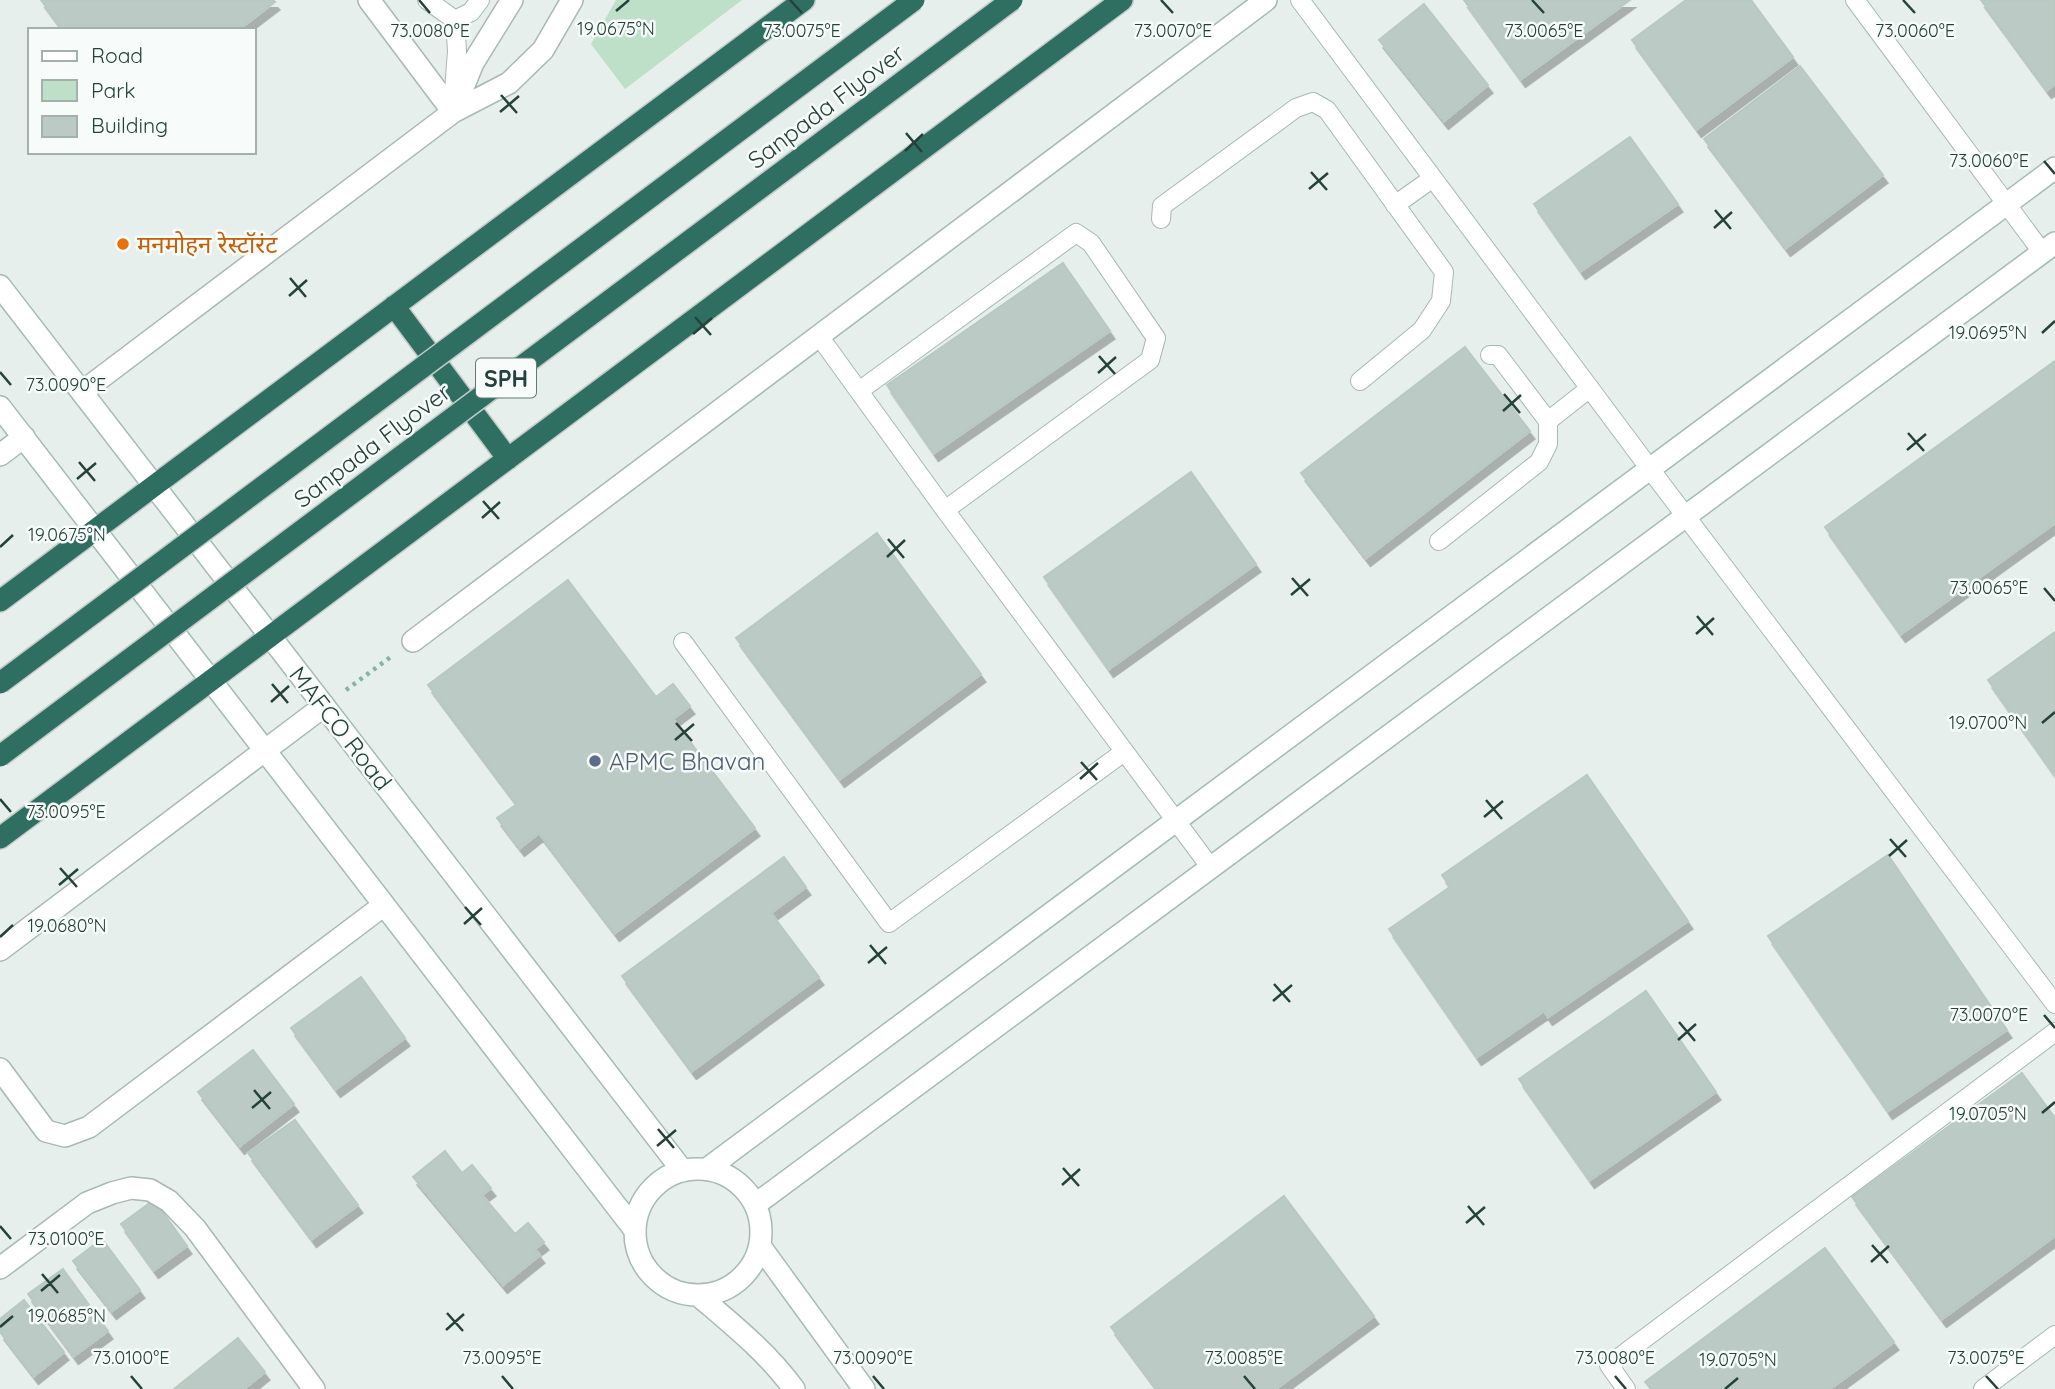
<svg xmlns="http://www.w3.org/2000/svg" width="2055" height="1389" font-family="Quicksand,'Noto Sans Devanagari',sans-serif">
<defs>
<filter id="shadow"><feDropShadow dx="4.5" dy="8" stdDeviation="0" flood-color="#0004"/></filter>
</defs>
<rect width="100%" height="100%" fill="#e6efeb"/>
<path fill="#bfe0c8" d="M616,0H742L625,89L591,44Z"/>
<path fill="#bbcac4" stroke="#b8c9c2" stroke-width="2" filter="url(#shadow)" d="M41,0H273L275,2L238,30H63Z
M1464,0H1630L1521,79Z
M1686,0H1751L1793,57L1697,129L1632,40Z
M1981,0H2055V84L2047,90Z
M1424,4L1488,85L1444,121L1379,40Z
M1800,66L1883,175L1786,248L1704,139Z
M1630,137L1678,204L1581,271L1534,204Z
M1063,263L1110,331L934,453L887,385Z
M1465,347L1530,431L1366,558L1301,473Z
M2055,361V523L1901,634L1825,527Z
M1191,472L1256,564L1109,669L1044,577Z
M877,533L981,674L840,779L736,638Z
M568,580L656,697L673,684L690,706L673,719L755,828L615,933L539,833L520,848L497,818L517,804L428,685Z
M2055,632V775L1988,680Z
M1587,775L1688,921L1548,1017L1544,1011L1477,1057L1389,929L1450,887L1442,875Z
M1888,855L2007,1030L1888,1111L1768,936Z
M784,857L806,887L771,913L819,977L692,1071L622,976Z
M361,977L405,1038L336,1089L291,1028Z
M1646,991L1716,1092L1590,1180L1519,1079Z
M253,1050L294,1104L240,1146L198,1092Z
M2022,1073L2055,1118V1236L1942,1319L1852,1197Z
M295,1120L358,1205L312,1239L248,1153Z
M445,1151L462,1173L472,1165L491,1188L482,1195L515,1234L528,1223L544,1242L535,1249L540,1255L503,1285L413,1177Z
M1284,1196L1374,1316L1276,1389H1157L1111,1327Z
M154,1200L187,1246L154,1270L121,1224Z
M102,1239L140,1290L112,1311L73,1261Z
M1825,1248L1894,1342L1830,1389H1651L1645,1382Z
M63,1269L108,1331L74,1356L28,1294Z
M24,1300L64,1352L34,1376L0,1332V1319Z
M238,1338L265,1372L244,1389H174Z"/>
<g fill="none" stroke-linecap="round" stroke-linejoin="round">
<g stroke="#a8b8b2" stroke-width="20">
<path id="lane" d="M427,0L455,20L471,12L480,0
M1300,0L1650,469L2055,1004
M1855,0L2042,252
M453,104L457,51L455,20
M1395,205L1433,178
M1161,219L1162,206L1296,108L1313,102L1327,110L1444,272L1441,301L1422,330L1360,381
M819,336L945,510L1211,868
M1490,355H1498L1548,421
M859,391L1076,233L1091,243L1156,338L1150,360L945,510
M1439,541L1539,462L1548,444V421L1590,388
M683,642L889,923L1124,752
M1626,1389L1609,1365L2055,1032
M1983,1389L2055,1335"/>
</g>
<g stroke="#a8b8b2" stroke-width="24">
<path id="street" d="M369,0L453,112
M453,112L473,63L512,0
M82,392L453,112L509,83L543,50L572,0
M0,455L24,437
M413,641L1266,0
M0,950L324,706
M0,1069L46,1131L65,1136L89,1127L384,905
M0,1268L87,1203L112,1193L131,1188L150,1190L169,1201L195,1228L314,1389"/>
</g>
<g stroke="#a4bbb3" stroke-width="24">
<path id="secondary" d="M0,286L682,1170
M0,407L634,1229
M635 1232a63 63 0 1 1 126 0a63 63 0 1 1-126 0Z
M707,1169L2055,168
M756,1204L2055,243
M760,1246L864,1389
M699,1296C733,1325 768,1353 794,1389"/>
</g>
<g stroke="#c2cac8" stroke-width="24">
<path id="highway" d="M394,306L508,459
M0,601L804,0
M0,838L1122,0"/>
</g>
<path stroke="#86b3a5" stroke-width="4.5" stroke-dasharray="3.5 5" stroke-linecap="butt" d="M346,690L392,656"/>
<use href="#lane" stroke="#fff" stroke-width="18"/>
<use href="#street" stroke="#fff" stroke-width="21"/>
<use href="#secondary" stroke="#fff" stroke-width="21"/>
<use href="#highway" stroke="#2f6f62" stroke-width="21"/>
<g stroke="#c2cac8" stroke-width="24" stroke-linecap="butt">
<path id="highway-bridge" d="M0,683L914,0
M0,756L1012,0"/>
</g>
<use href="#highway-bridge" stroke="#2f6f62" stroke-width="21"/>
</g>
<path fill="none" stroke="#24423a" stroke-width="2.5" d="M419,0L430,13M790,0L802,13M1161,0L1173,13M1532,0L1544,13M1903,0L1915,13M616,11L629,0M501,95L517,113M500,112L519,96M906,133L922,152M905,151L923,134M2044,161L2055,174M1311,172L1327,190M1309,189L1328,173M1715,210L1731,229M1714,228L1732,212M290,278L306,297M289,296L307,280M695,317L711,335M2042,333L2055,321M693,334L712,318M1099,356L1115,374M0,372L11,385M1098,373L1116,357M1504,394L1520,413M1503,411L1521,395M1908,433L1924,451M1907,450L1926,434M79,462L95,481M77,479L96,463M483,501L499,519M482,518L500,502M888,539L904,558M0,547L13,535M887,557L905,540M1292,578L1308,596M2044,588L2055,601M1291,595L1310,579M1697,616L1713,635M1696,634L1714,618M272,684L288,703M271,702L289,686M676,723L692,741M2042,723L2055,712M675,740L694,724M1081,762L1097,780M1080,779L1098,763M0,799L11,812M1486,800L1502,819M1484,817L1503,801M1890,839L1906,857M1889,856L1907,840M60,868L77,887M59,885L78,869M465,907L481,925M464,924L482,908M0,937L13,925M870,945L886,964M868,963L887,947M1274,984L1290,1002M1273,1001L1292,985M2044,1015L2055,1028M1679,1022L1695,1041M1678,1040L1696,1024M254,1090L270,1109M252,1108L271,1092M2042,1113L2055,1102M658,1129L674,1148M657,1146L676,1130M1063,1168L1079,1186M1062,1185L1080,1169M1468,1206L1484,1225M1466,1223L1485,1207M0,1226L11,1239M1872,1245L1888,1263M1871,1262L1889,1246M42,1274L58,1293M41,1291L60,1275M447,1313L463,1331M0,1327L13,1316M446,1330L464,1314M131,1376L142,1389M502,1376L513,1389M873,1376L884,1389M1244,1376L1255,1389M1615,1376L1626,1389M1986,1376L1998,1389M1725,1389L1738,1378"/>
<circle fill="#e8710a" stroke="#f7fbf9" stroke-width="2.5" cx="123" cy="244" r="7"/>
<circle fill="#5c6f8a" stroke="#f7fbf9" stroke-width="2.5" cx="595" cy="761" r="7"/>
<g text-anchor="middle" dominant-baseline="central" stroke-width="5" stroke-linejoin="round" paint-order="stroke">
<rect fill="#f7fbf9" stroke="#637a73" stroke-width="2" x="476" y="358.5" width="60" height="39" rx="5"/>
<g font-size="23" font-weight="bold" fill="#24423a">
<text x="506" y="378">SPH</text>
</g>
<g font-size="24" fill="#24423a" stroke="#f7fbf9">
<text transform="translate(826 106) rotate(-37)">Sanpada Flyover</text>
<text transform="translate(372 445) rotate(-37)">Sanpada Flyover</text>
<text transform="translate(341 728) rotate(52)">MAFCO Road</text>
</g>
<g font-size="24" fill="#c56008" stroke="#f7fbf9" text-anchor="start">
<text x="137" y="244">मनमोहन रेस्टॉरंट</text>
</g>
<g font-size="24" fill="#4e5e75" stroke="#f7fbf9" text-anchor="start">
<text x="609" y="761">APMC Bhavan</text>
</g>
</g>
<g font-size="18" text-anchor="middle" fill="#24423a" stroke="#f7fbf9" stroke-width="5" stroke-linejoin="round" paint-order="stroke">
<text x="616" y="35">19.0675°N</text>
<text x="1915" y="37">73.0060°E</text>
<text x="802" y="37">73.0075°E</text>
<text x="1173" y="37">73.0070°E</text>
<text x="1544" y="37">73.0065°E</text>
<text x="430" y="37">73.0080°E</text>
<text x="1989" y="167">73.0060°E</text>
<text x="1988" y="339">19.0695°N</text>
<text x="66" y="391">73.0090°E</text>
<text x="67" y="541">19.0675°N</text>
<text x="1989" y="594">73.0065°E</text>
<text x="1988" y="729">19.0700°N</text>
<text x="66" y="818">73.0095°E</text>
<text x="67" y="932">19.0680°N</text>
<text x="1989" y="1021">73.0070°E</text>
<text x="1988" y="1120">19.0705°N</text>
<text x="66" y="1245">73.0100°E</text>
<text x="67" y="1322">19.0685°N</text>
<text x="131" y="1364">73.0100°E</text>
<text x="502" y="1364">73.0095°E</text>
<text x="873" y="1364">73.0090°E</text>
<text x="1244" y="1364">73.0085°E</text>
<text x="1615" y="1364">73.0080°E</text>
<text x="1986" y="1364">73.0075°E</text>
<text x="1738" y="1366">19.0705°N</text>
</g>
<rect x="28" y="28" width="228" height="126" fill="#f7fbf9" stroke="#a3b1ad" stroke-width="2"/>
<rect x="42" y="51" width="35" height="10" fill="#ffffff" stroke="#a3b1ad" stroke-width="2"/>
<text x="91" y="63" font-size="21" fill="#24423a">Road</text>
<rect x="42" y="80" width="35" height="21" fill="#bfe0c8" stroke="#a3b1ad" stroke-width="2"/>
<text x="91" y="98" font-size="21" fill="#24423a">Park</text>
<rect x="42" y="116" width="35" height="21" fill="#bbcac4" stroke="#a3b1ad" stroke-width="2"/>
<text x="91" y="133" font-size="21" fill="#24423a">Building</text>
</svg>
